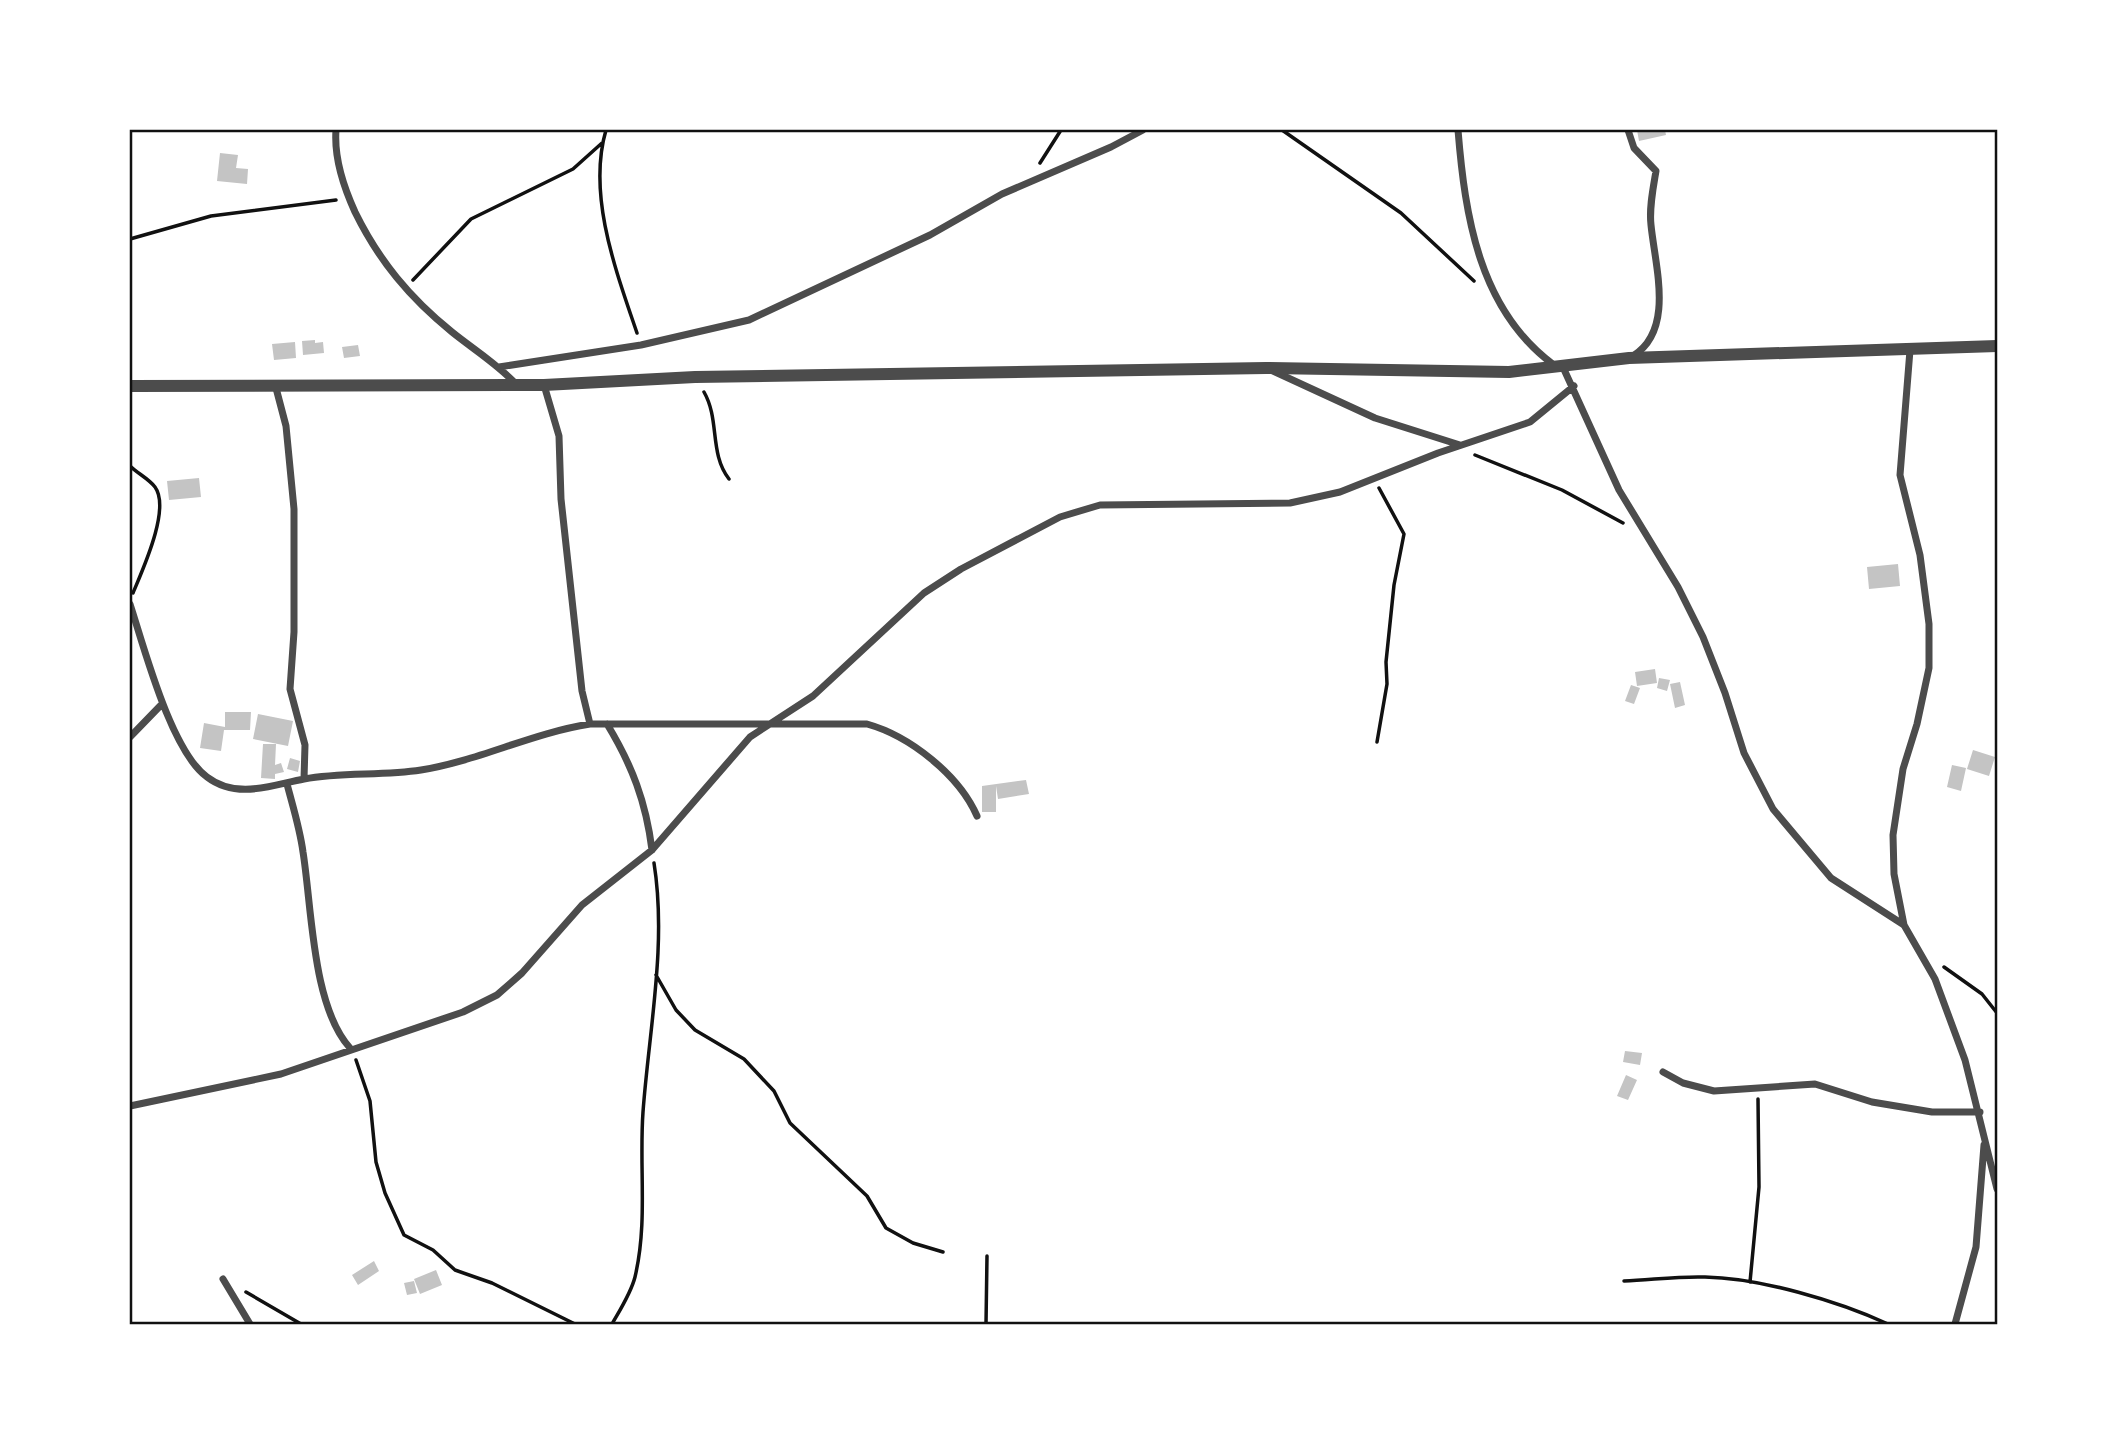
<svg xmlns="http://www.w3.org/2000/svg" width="2127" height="1454" font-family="'Asap Condensed',sans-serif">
<rect width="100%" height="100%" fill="#fff"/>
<path fill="#c4c4c4" d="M1637,130H1665L1666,135L1639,141Z
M220,153L238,155L236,168L248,169L247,184L217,181Z
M315,340V343L323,342L324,353L303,355L302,341Z
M295,342L296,358L274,360L272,344Z
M358,345L360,356L344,358L342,347Z
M199,478L201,497L169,500L167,481Z
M1898,564L1900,586L1869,589L1867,567Z
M1655,669L1657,683L1637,686L1635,672Z
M1659,678L1670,680L1667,691L1657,688Z
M1680,682L1685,705L1675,708L1670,684Z
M1631,685L1640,688L1634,704L1625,701Z
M225,712H251L250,730H224L221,751L200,748L204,723L225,727Z
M258,714L293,721L288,746L253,739Z
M263,744H276L275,765L281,763L284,772L275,774V779L261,778Z
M1973,750L1995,757L1989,776L1967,769Z
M290,758L300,761L298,772L287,769Z
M1952,765L1966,768L1961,791L1947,787Z
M1026,780L1029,794L998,799L996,786V812H982V786Z
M1625,1051L1642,1053L1640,1065L1623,1062Z
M1626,1075L1637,1080L1628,1100L1617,1096Z
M374,1261L379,1271L358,1285L352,1275Z
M436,1270L442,1285L420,1294L414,1279Z
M414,1281L417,1293L407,1295L404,1283Z"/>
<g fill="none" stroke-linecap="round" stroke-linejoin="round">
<path stroke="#111" stroke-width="3.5" d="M606,130C587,195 616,271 637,333
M1282,130L1401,213L1474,281
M1040,163L1061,130
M130,239L211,216L336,200
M413,280L471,219L573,169L602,143
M704,392C720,420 709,453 729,479
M1475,455L1562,490L1623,523
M130,466C137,473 149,479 155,487C171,509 142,571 133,593
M1377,742L1387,684L1386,662L1394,585L1404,534L1379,488
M1944,967L1982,994L1997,1013
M656,975L676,1010L695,1030L744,1059L774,1091L790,1123L867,1196L886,1228L913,1243L943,1252
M356,1060L370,1101L376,1162L385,1193L404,1235L433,1250L455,1270L492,1283L575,1324
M1624,1281C1651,1280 1678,1276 1705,1277C1760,1278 1838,1301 1888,1324
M1750,1282L1759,1187L1758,1099
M246,1292L301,1324
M612,1324C620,1310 631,1293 635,1277C648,1222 639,1167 643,1112C649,1030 667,944 654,863
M986,1324L987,1256"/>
<path stroke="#4c4c4c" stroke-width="7" d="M336,130C334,157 344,188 355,212C379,261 410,298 452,332C473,349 496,363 515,383
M1458,130C1465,216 1479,310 1554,365
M1628,130L1634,148L1656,171C1653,189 1649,208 1651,225C1655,266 1675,330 1633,356
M1562,365L1619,490L1678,587L1703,637L1725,693L1744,753L1773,809L1831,878L1904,925L1935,979L1965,1060L1997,1189
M499,367L641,345L749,320L930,235L1002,194L1111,147L1143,130
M1273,371L1375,418L1460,445
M544,385L559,436L561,499L582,691L590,724
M276,388L286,426L294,509V632L290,689L305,745L304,779
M130,604C144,647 171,751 207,777C237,800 272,785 304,779C342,772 382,776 421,770C478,761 532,733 590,724H867C910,736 959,775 977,816
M607,724C632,765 646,802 652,850
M130,737L162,704
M287,784C293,807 300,829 303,852C312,908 312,1006 350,1048
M1904,925L1894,874L1893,835L1903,769L1917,724L1929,668V624L1920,555L1900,475L1910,350
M1663,1072L1683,1083L1714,1091L1815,1084L1872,1102L1932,1112H1980
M130,1106L281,1074L463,1012L497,995L522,973L582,905L652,850L750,737L813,696L924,593L961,569L1060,517L1100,505L1290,503L1340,492L1438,453L1530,422L1574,386
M223,1279L250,1324
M1955,1324L1976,1247L1984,1145"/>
<path stroke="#4c4c4c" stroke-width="12" d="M130,386L544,385L695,377L1266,368L1509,372L1629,358L1997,346"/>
</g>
<rect width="2127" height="1454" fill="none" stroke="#ffffff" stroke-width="262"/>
<rect x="131" y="131" width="1865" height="1192" fill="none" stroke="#111" stroke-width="2.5"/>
</svg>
